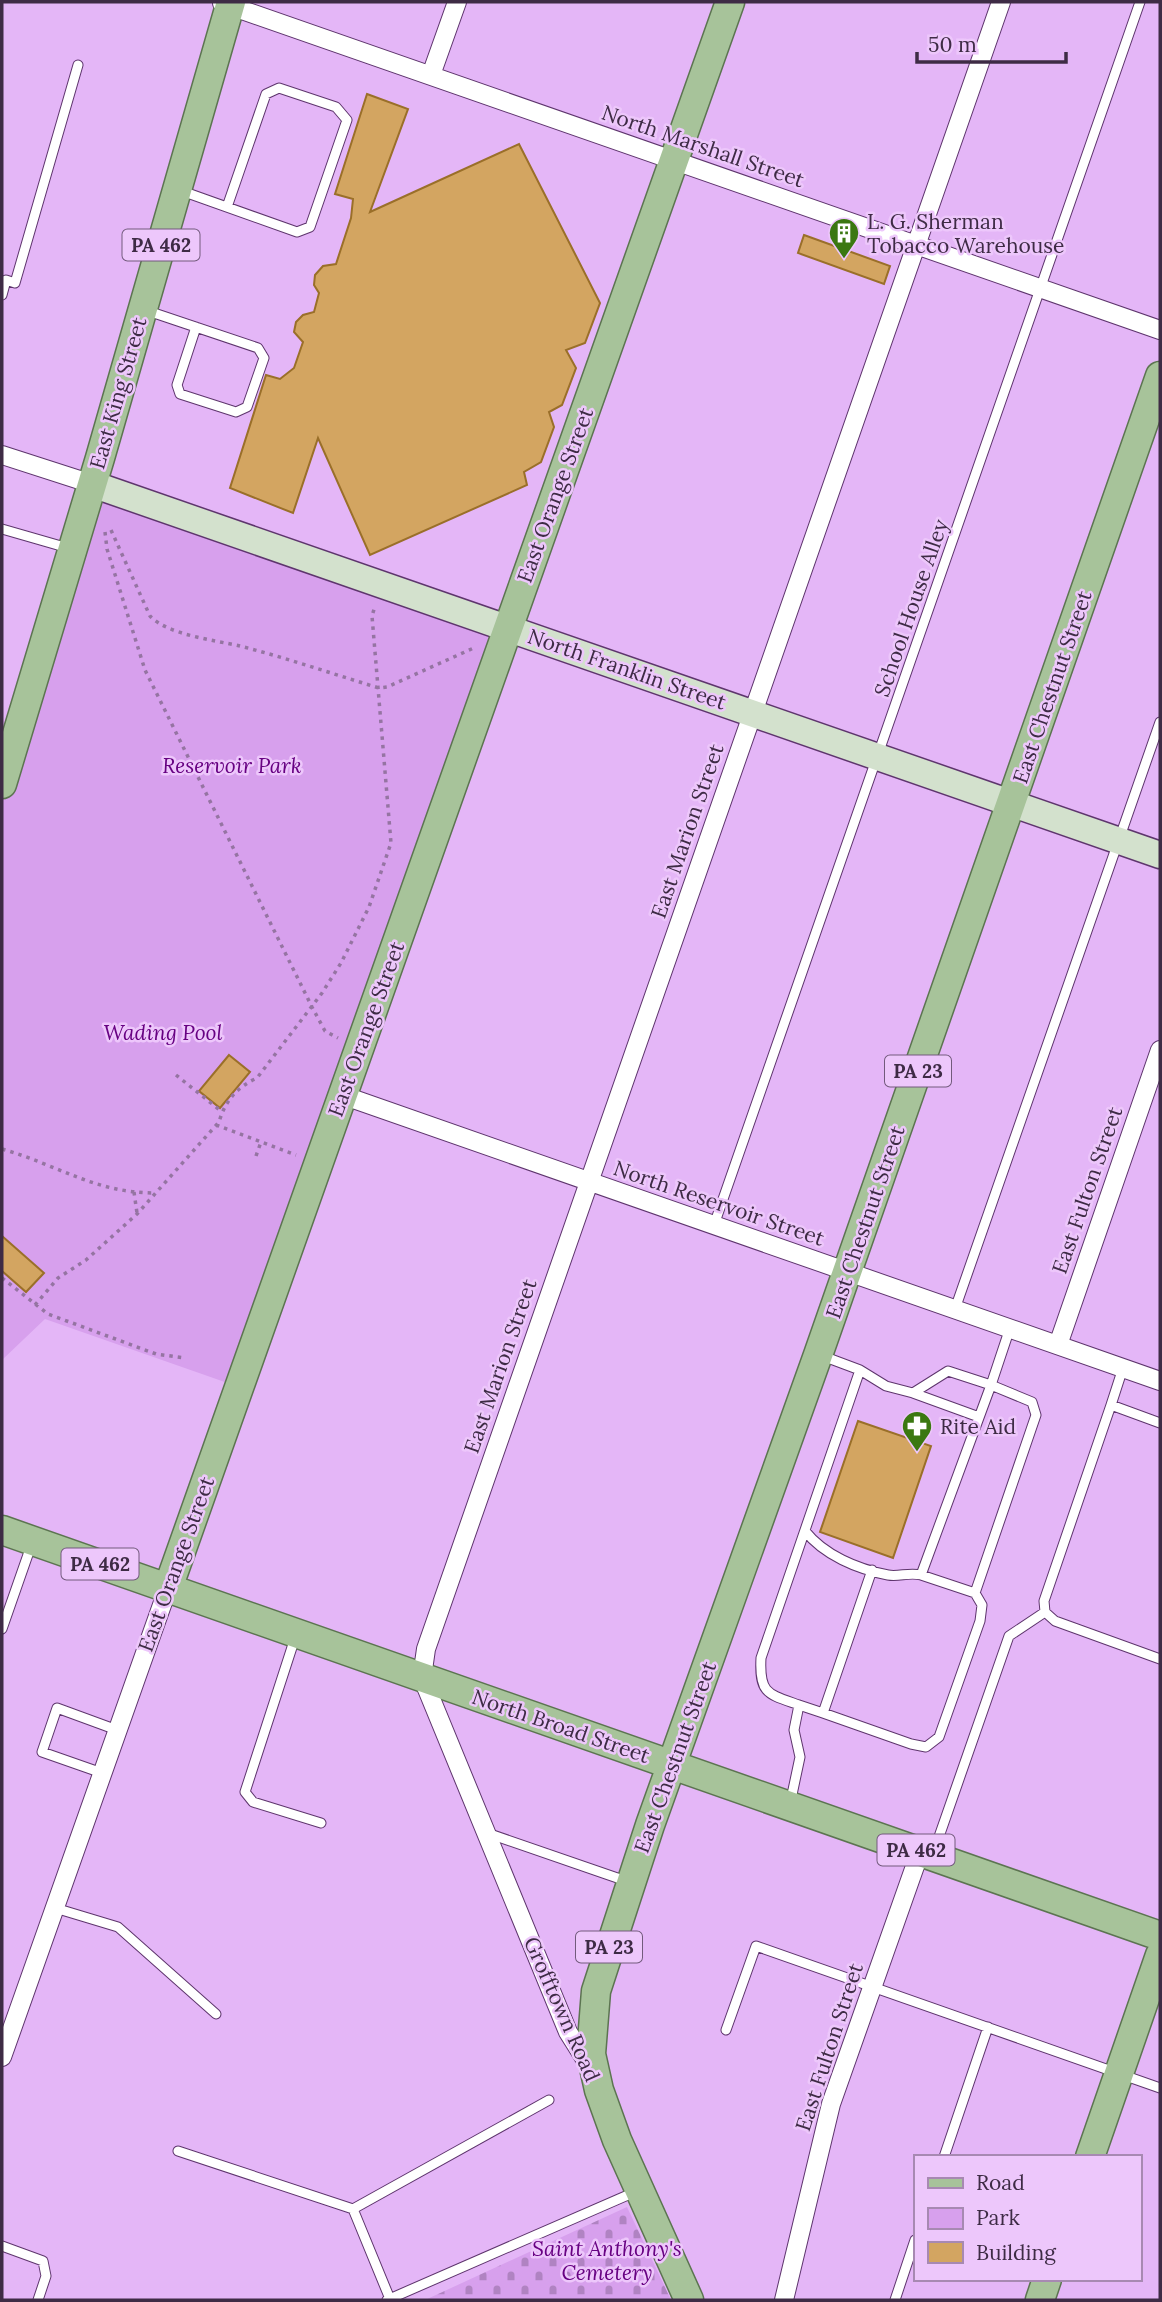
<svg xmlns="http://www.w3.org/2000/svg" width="1162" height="2302" font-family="Lora,serif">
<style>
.cemetery{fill:url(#cemetery-stones)}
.park{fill:#d7a0ed}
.building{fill:#d3a561;stroke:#9a6f29;stroke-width:2}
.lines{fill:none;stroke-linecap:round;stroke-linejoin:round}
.lane-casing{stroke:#5e356d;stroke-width:11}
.street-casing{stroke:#5e356d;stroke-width:20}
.secondary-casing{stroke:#5e356d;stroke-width:29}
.primary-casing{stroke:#5c7451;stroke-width:31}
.path{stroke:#9574a2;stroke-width:3.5;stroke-dasharray:3.5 5;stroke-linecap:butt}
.lane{stroke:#fff;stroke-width:9}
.street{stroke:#fff;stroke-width:18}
.secondary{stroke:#d3e1cd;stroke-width:26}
.primary{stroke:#a7c39a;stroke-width:28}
.labels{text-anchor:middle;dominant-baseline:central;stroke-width:5;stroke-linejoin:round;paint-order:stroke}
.shield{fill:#edc7fb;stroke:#725a7c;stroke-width:2}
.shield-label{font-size:19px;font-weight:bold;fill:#3e2b45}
.street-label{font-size:21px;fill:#3e2b45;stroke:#edc7fb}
.poi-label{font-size:21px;fill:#3e2b45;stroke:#edc7fb;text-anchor:start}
.park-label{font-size:21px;font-style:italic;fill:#670182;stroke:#edc7fb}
</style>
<defs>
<pattern id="cemetery-stones" width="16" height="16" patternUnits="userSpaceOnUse" patternTransform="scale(1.75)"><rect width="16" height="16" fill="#d7a0ed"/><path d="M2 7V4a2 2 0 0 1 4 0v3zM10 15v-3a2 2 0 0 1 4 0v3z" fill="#b083c2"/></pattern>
</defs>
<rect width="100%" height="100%" fill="#e4b6f7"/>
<path class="cemetery" d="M627 2207 671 2300H425Z"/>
<path class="park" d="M92 484 508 628 239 1387 45 1319 2 1360V784Z"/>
<path class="building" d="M367 94 408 109 370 212 519 144 600 303 585 343 566 350 576 368 562 405 549 412 554 427 541 462 524 472 527 485 370 555 318 438 293 513 230 488 266 375 280 379 294 368 303 342 294 332 296 322 303 315 314 312 319 293 314 285 315 275 323 266 336 264 351 218 353 199 335 194Z
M804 235 890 266 884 284 798 253Z
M229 1055 250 1072 220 1108 199 1091Z
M2 1236 44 1273 26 1292 2 1271Z
M858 1421 931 1446 893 1558 820 1532Z"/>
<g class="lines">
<g class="lane-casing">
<path id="lane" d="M179 190 297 232 310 227 347 120 336 107 279 88 266 94 227 207
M2 295 6 280 15 283 78 65
M148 311 258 348 264 358 247 407 236 412 180 394 177 385 196 327
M2 529 68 548
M714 1225 1140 2
M955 1309 1160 722
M1123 1368 1111 1405 1160 1423
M913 1393 979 1417
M1111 1405 1044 1601 1045 1612 1055 1621 1160 1659
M805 1531C824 1555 857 1569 888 1575 899 1577 909 1572 921 1575L991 1385 948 1371 913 1393 886 1386 860 1370
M921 1575 975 1593
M2 1629 31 1546
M295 1638 245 1792 253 1802 321 1823
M799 1705C768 1694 759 1694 761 1658L860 1370 820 1355
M823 1713 911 1744 926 1747 939 1737 980 1621 982 1605 975 1593 1036 1415 1032 1402 991 1385 1010 1328
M102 1773 42 1752 57 1708 117 1730
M790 1804 800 1757 794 1730 799 1705 823 1713 872 1570
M487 1833 629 1882
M934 1851 1009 1636 1045 1612
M55 1908 118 1927 216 2014
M726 2030 756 1946 1160 2088
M178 2151 353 2209 390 2299
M944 2157 988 2027
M353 2209 549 2100
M2 2246 43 2261 46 2276 38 2300
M387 2300 637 2191
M895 2300 915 2240"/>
</g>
<g class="street-casing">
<path id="street" d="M222 3 1160 330
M431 75 457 2
M2 455 92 484
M342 1095 1160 1381
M1058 1345 1160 1050
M2 2057 168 1588
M590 2067 568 2032 422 1677 426 1649 1001 2
M784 2300 831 2104 920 1852"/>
</g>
<g class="secondary-casing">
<path id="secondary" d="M92 484 1160 855"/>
</g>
<g class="primary-casing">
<path id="primary" d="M2 784 100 458 231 2
M2 1530 1160 1936
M168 1588 730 2
M1090 2157 1160 1955
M689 2300 617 2140 599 2090 591 2054 596 1991 650 1825 818 1355 1160 376
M1040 2300 1047 2279"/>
</g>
<path class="path" d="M111 530 150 616C168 635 214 640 240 646 287 658 333 674 379 688L387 687 476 647
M105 532 107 549 145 670 312 1007 325 1031 338 1038
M176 1075 221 1111
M216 1125 296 1155
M2 1149C58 1165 95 1193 155 1193
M256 1156 261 1142
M134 1192 137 1213
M2 1278 48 1314 156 1354 185 1358
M35 1305 58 1278 86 1260 137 1214 219 1122C225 1101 237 1087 257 1078L322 993 341 963 369 907 391 843 372 616 375 606"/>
<use href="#lane" class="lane"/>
<use href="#street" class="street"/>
<use href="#secondary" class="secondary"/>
<use href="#primary" class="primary"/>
</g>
<defs>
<g id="building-pin" transform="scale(1.575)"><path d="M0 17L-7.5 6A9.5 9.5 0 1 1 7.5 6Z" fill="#3b7811" stroke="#edc7fb"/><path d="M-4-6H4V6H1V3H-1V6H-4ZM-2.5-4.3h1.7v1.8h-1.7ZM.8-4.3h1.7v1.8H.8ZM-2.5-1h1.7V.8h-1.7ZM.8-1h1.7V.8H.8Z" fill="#fff"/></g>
<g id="pharmacy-pin" transform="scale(1.575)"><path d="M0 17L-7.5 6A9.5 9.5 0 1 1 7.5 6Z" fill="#3b7811" stroke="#edc7fb"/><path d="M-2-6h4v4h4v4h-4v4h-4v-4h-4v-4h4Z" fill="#fff"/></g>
</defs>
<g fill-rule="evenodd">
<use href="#building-pin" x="844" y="233"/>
<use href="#pharmacy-pin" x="917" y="1426"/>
</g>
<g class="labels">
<g class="shield">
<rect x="122.5" y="229.5" width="77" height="31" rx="5"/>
<rect x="885" y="1055.5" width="66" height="31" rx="5"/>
<rect x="61.5" y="1548.5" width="77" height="31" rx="5"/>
<rect x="877.5" y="1834.5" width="77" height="31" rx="5"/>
<rect x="576" y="1931.5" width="66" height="31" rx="5"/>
</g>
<g class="shield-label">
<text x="161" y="245">PA 462</text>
<text x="918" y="1071">PA 23</text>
<text x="100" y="1564">PA 462</text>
<text x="916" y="1850">PA 462</text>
<text x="609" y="1947">PA 23</text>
</g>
<g class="street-label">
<text transform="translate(703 146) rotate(19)">North Marshall Street</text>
<text transform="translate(118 393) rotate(-74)">East King Street</text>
<text transform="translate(555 495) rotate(-70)">East Orange Street</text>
<text transform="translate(911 608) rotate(-71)">School House Alley</text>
<text transform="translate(627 669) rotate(19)">North Franklin Street</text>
<text transform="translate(1052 687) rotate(-71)">East Chestnut Street</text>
<text transform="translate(687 831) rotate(-71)">East Marion Street</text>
<text transform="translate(366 1029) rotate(-70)">East Orange Street</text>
<text transform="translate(1087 1190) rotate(-71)">East Fulton Street</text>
<text transform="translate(719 1203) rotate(19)">North Reservoir Street</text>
<text transform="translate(865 1222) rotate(-71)">East Chestnut Street</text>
<text transform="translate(500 1366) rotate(-71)">East Marion Street</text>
<text transform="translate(176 1564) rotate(-70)">East Orange Street</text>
<text transform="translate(561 1726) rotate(19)">North Broad Street</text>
<text transform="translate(675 1757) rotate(-70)">East Chestnut Street</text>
<text transform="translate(562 2009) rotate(66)">Grofftown Road</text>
<text transform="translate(829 2047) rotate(-72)">East Fulton Street</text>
</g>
<g class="poi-label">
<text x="867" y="221">L. G. Sherman<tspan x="867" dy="24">Tobacco Warehouse</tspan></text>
<text x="940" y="1426">Rite Aid</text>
</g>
<g class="park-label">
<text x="232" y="765">Reservoir Park</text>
<text x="163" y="1032">Wading Pool</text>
<text x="607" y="2248">Saint Anthony's<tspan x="607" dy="24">Cemetery</tspan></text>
</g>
</g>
<rect width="1162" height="2302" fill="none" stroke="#3e2b45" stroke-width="7"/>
<rect x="914" y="2155" width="228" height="126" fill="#edc7fb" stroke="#a789b2" stroke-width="2"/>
<rect x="928" y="2178" width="35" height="10" fill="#a7c39a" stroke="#a789b2" stroke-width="2"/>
<text x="976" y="2190" font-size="21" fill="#3e2b45">Road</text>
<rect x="928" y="2208" width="35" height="21" fill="#d7a0ed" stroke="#a789b2" stroke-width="2"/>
<text x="976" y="2225" font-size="21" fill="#3e2b45">Park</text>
<rect x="928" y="2242" width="35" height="21" fill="#d3a561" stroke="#a789b2" stroke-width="2"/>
<text x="976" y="2260" font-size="21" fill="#3e2b45">Building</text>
<path d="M917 52v10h149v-10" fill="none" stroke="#3e2b45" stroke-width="3.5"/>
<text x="928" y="52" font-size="21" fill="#3e2b45" stroke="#edc7fb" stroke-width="5" paint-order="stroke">50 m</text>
</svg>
